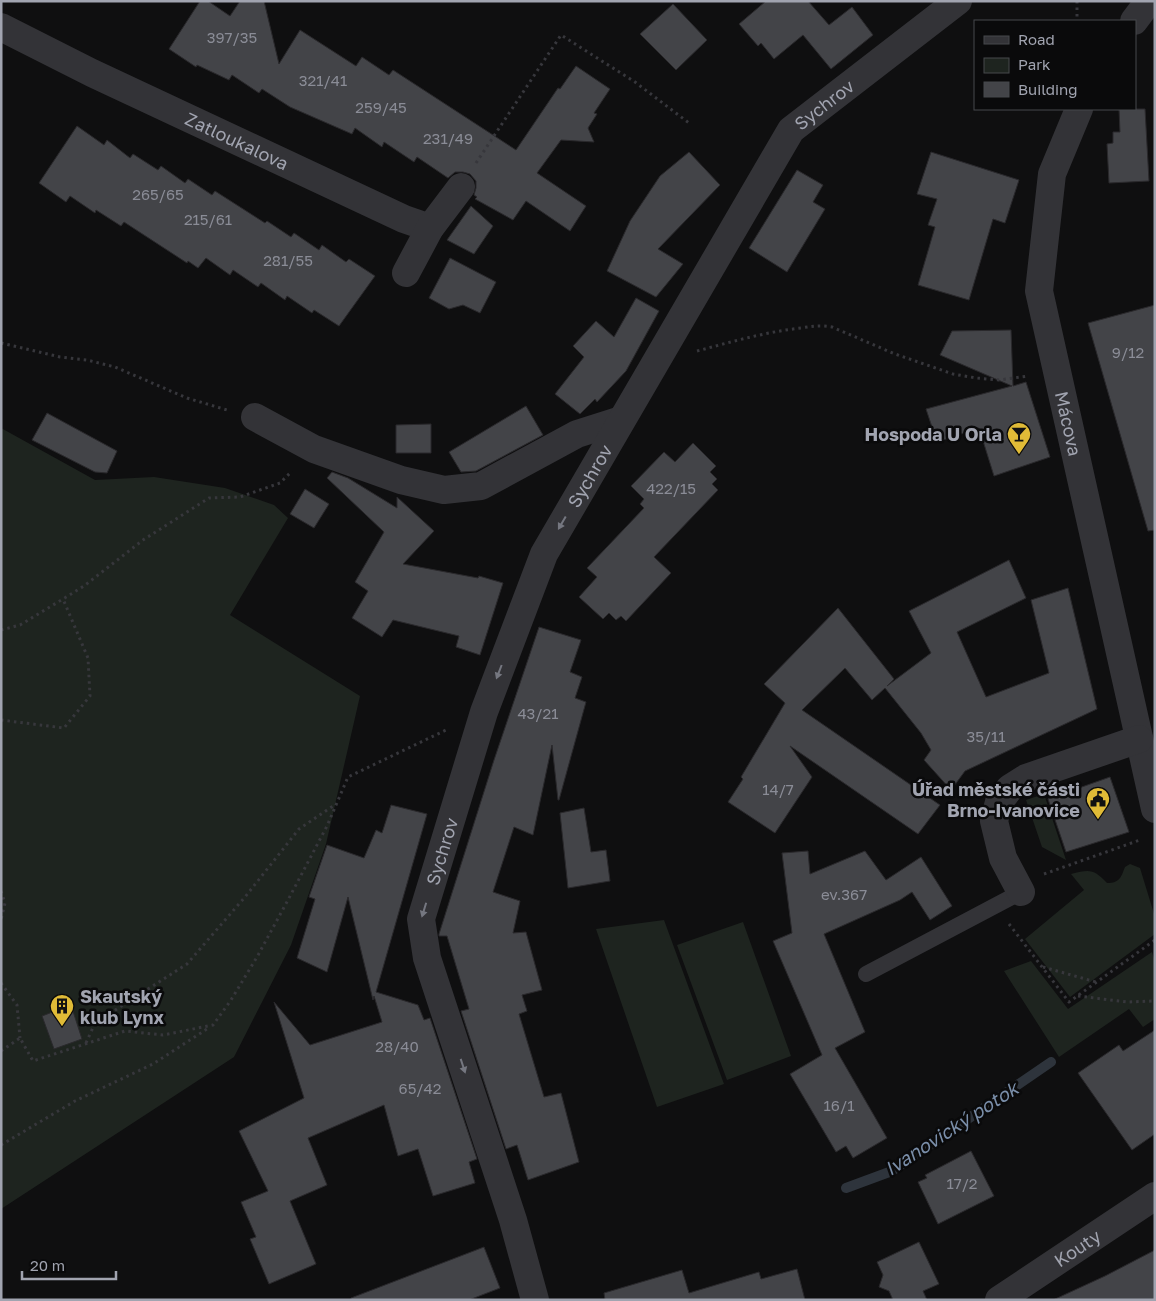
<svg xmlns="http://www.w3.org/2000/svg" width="1156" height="1301" font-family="'Golos Text',sans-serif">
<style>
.green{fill:#1e241f}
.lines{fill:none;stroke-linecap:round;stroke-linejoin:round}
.stream{stroke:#2e343c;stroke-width:10}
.building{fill:#434448;stroke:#2a292c}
.path{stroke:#37373c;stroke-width:3;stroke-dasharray:2.5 4;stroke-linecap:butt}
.lane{stroke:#333337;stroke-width:16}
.street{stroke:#333337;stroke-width:28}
.oneway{fill:#757780}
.labels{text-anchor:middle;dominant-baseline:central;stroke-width:5;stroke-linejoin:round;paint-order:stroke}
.number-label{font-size:15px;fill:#8a8c96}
.street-label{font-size:18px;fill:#a1a4b0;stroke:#0a0a0b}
.poi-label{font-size:18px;font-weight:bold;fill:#a1a4b0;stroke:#0a0a0b;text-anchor:end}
.water-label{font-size:19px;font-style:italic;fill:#7a8ea9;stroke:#0a0a0b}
</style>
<rect width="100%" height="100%" fill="#0f0f10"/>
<path class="green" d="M1 428 95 480 154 477 225 488 274 505 288 518 230 615 360 696 326 844 291 945 234 1057 1 1209Z
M1044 794 1066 860 1042 847 1026 800Z
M1130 864 1140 868 1155 917V934L1070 997 1025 939 1084 890 1071 874C1090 869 1094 869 1107 883 1120 883 1121 877 1125 867Z
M664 920 724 1084 657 1107 596 929Z
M743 922 791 1056 727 1080 677 945Z
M1152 952 1155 962V1019L1143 1027 1129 1009 1059 1057 1004 971 1031 961 1068 1009Z"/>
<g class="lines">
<path class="stream" d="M846 1188 892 1171 1051 1062"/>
</g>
<path class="building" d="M200 1H208L230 16 240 1H264L279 64 300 30 356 66 362 57 389 75 393 70 516 150 558 88 560 89 576 66 610 89 594 113 597 114 588 128 594 142 561 140 537 173 586 206 570 231 526 201 513 220 475 199 477 197 474 195 476 188V181L470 174 463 172H455L448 178 417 157 414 162 384 142 382 147 355 128 352 134 290 107 262 89 259 93 232 75 229 80 197 65 196 67 169 49Z
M766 1H808L829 25 852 7 873 35 831 69 803 35 774 59 761 43 758 46 739 24Z
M673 4 707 40 676 70 640 34Z
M1119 109H1145L1149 181 1109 183 1107 144 1113 143V132H1120Z
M77 126 104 145 107 140 130 158 133 154 158 170 161 166 185 183 188 179 212 195 215 191 265 223 267 221 291 237 294 233 319 250 322 245 346 262 349 259 375 276 339 326 314 310 312 313 287 296 285 300 261 283 258 287 233 270 230 275 206 258 198 268 188 261 187 263 124 222 121 226 96 210 95 213 70 196 66 202 39 183Z
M689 152 720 185 658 249 683 264 656 297 607 271 630 221 660 176Z
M931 152 1019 180 1005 223 993 219 969 300 918 285 935 227 928 225 937 199 917 194Z
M797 170 823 185 813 202 825 209 787 272 749 248Z
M471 206 493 226 474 254 447 240Z
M450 258 496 282 480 313 463 305 449 309 429 298Z
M636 298 659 311 626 371 597 402 595 399 580 414 555 394 584 357 573 346 596 321 614 337Z
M1155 305V530L1148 531 1088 323Z
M1011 330 1013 386 1026 382 1050 457 994 476 979 428 937 442 926 409 1012 386 940 355 952 331Z
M526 406 543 435 476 471 461 472 449 452Z
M47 413 117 451 107 473 95 472 32 440Z
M431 424V453H396V425Z
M693 443 716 466 710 472 717 479 712 484 718 490 654 557 671 573 626 621 621 616 616 620 609 613 603 619 579 597 597 577 587 568 644 508 640 504 644 499 631 486 664 452 675 462Z
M332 472 348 478 397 508V497L434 531 403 564 478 578 479 576 503 583 480 655 456 647 459 636 393 620 382 637 352 618 368 591 355 582 384 532 327 478Z
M305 489 329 504 314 528 290 514Z
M1009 560 1026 598 957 632 986 697 1049 673 1031 600 1068 588 1097 709 965 771 951 790 924 760 931 750 921 733 885 688 872 700 845 668 802 710 940 805 918 834 790 746 812 777 775 833 728 802 743 779 741 777 785 703 764 684 838 608 894 679 887 686 931 653 909 611Z
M539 627 581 640 570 672 582 677 575 698 586 702 559 800H558L552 745 533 835 514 827 493 892 520 901 513 933 526 932 542 990 522 995 527 1011 519 1014 544 1097 561 1093 579 1162 528 1180 517 1145 506 1149 461 1011 469 1009 447 936H439V934L494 760Z
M1110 777 1129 832 1066 852 1048 799Z
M391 805 427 814 376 992 418 1005 424 1020 430 1018 477 1159 469 1162 475 1183 433 1196 418 1149 398 1156 384 1105 308 1138 327 1185 290 1201 316 1264 269 1284 250 1239 256 1237 241 1202 268 1191 239 1131 304 1098 274 1002 310 1045 382 1022 374 996 373 1000 348 897 327 972 297 958 315 899 309 897 327 845 364 858 376 830 382 833Z
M584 808 591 852 606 850 610 881 568 888 560 813Z
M808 851 810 874 865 851 886 880 921 857 952 906 930 920 912 892 900 900 824 934 865 1032 835 1048 887 1138 853 1158 846 1146 836 1152 790 1074 822 1055 773 941 792 933 782 853Z
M71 1005 82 1039 54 1049 42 1016Z
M1155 1030V1134L1132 1150 1078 1073 1119 1045 1123 1051Z
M971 1151 994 1196 938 1224 918 1182 927 1178 925 1175Z
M919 1242 939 1284 923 1291 927 1300H893L889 1291 879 1287 883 1275 877 1262Z
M484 1247 500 1288 469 1300H351V1298Z
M1155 1250V1300H1053L1105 1276Z
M797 1269 805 1300H605L604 1293 682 1270 689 1293 759 1272 761 1279Z"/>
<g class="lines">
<path class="path" d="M1077 1V21
M476 163 561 35 635 82 689 123
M1 343 60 357 87 360 115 367 187 398 227 410
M697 351C731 342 765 332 801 328 812 326 821 325 832 327L895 354 953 374 976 378 999 380 1028 376
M1 630 20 625 63 599 84 586 143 540 209 498 240 497 280 483 292 471
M1 720 64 728 90 696 88 658 63 599
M1044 874 1140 840
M1 891 5 903 1 920
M1009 924 1069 1002 1155 940
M1043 967 1096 982
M1 983 17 1005 20 1038
M1078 996 1127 1002 1155 1001
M86 1043 95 1023 187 964 245 897 299 829 336 804
M1 1051 20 1038 33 1061 125 1031 163 1035 213 1025 231 1000 257 957 288 900 327 826 348 777 446 730
M1 1145 75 1101 153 1064 210 1027"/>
<path class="lane" d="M866 974 1021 892"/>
<g class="street">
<path d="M1134 21 1149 1"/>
<path id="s1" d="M1 27 92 73 404 219 430 228"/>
<path id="s2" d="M1079 109 1052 174 1039 291 1155 809"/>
<path d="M406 273 430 228 461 187"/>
<path d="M255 417 314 449 401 480 444 490 481 486 577 434 621 420"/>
<path d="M1021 892 1003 858 994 821 999 802 1010 788 1026 778 1139 739"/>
<path id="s3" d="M535 1300 513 1220 427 958 421 919 484 712 544 554 791 130 958 1"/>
<path id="s4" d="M999 1300 1155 1196"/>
</g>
</g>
<defs><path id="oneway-solid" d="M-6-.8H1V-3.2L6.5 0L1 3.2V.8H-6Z" transform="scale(1.25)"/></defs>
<g class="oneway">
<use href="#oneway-solid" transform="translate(562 523) rotate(120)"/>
<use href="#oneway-solid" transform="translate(499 672) rotate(111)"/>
<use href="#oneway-solid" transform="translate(424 910) rotate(107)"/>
<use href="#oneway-solid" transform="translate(463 1066) rotate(72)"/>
</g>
<defs>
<g id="bar-pin" transform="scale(1.25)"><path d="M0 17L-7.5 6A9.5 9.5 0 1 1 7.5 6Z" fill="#e0bb37" stroke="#0a0a0b"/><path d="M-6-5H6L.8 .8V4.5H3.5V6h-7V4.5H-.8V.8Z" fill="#111"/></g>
<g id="civic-pin" transform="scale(1.25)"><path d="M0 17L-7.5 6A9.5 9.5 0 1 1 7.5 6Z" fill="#e0bb37" stroke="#0a0a0b"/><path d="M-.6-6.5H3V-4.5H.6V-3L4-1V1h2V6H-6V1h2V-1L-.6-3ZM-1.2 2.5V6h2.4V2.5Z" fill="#111"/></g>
<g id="building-pin" transform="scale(1.25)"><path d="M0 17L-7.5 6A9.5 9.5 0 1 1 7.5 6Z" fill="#e0bb37" stroke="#0a0a0b"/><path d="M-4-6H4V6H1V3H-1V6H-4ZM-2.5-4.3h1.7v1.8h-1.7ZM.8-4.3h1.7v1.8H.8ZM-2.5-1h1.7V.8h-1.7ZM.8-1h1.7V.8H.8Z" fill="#111"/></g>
</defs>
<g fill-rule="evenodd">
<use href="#bar-pin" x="1019" y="434"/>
<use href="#civic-pin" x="1098" y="799"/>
<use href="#building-pin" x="62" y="1006"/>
</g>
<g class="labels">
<g class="number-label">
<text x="232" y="37">397/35</text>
<text x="323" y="80">321/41</text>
<text x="381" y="107">259/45</text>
<text x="448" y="138">231/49</text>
<text x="158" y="194">265/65</text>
<text x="208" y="219">215/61</text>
<text x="288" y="260">281/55</text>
<text x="1128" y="352">9/12</text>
<text x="671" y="488">422/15</text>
<text x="538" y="713">43/21</text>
<text x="986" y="736">35/11</text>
<text x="778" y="789">14/7</text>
<text x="844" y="894">ev.367</text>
<text x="397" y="1046">28/40</text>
<text x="420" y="1088">65/42</text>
<text x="839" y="1105">16/1</text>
<text x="962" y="1183">17/2</text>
</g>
<g class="street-label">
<text stroke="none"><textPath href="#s3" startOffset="1316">Sychrov</textPath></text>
<text stroke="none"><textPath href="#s1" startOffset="262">Zatloukalova</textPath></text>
<text stroke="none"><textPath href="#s2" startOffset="324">Mácova</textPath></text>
<text stroke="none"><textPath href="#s3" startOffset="874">Sychrov</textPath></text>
<text stroke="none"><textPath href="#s3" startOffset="469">Sychrov</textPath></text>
<text stroke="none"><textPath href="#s4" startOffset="94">Kouty</textPath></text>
</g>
<g class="poi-label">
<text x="1002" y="434">Hospoda U Orla</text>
<text x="1080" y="789">Úřad městské části<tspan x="1080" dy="21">Brno-Ivanovice</tspan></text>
<text x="80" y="996" text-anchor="start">Skautský<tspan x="80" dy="21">klub Lynx</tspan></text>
</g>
<g class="water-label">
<text transform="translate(951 1128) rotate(-33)">Ivanovický potok</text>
</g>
</g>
<rect width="1156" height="1301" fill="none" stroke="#a1a4b0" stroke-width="5"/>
<rect x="974" y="20" width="162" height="90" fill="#0a0a0b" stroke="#46484d"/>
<rect x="984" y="36" width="25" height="8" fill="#333337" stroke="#46484d"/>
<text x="1018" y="45" font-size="15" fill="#a1a4b0">Road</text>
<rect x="984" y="58" width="25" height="15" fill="#1e241f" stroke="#46484d"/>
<text x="1018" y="70" font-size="15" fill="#a1a4b0">Park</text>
<rect x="984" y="82" width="25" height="15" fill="#434448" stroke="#46484d"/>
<text x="1018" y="95" font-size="15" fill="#a1a4b0">Building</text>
<path d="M22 1271v8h94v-8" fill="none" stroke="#a1a4b0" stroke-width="2.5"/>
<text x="30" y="1271" font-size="15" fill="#a1a4b0" stroke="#0a0a0b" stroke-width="4" paint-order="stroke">20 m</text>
</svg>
